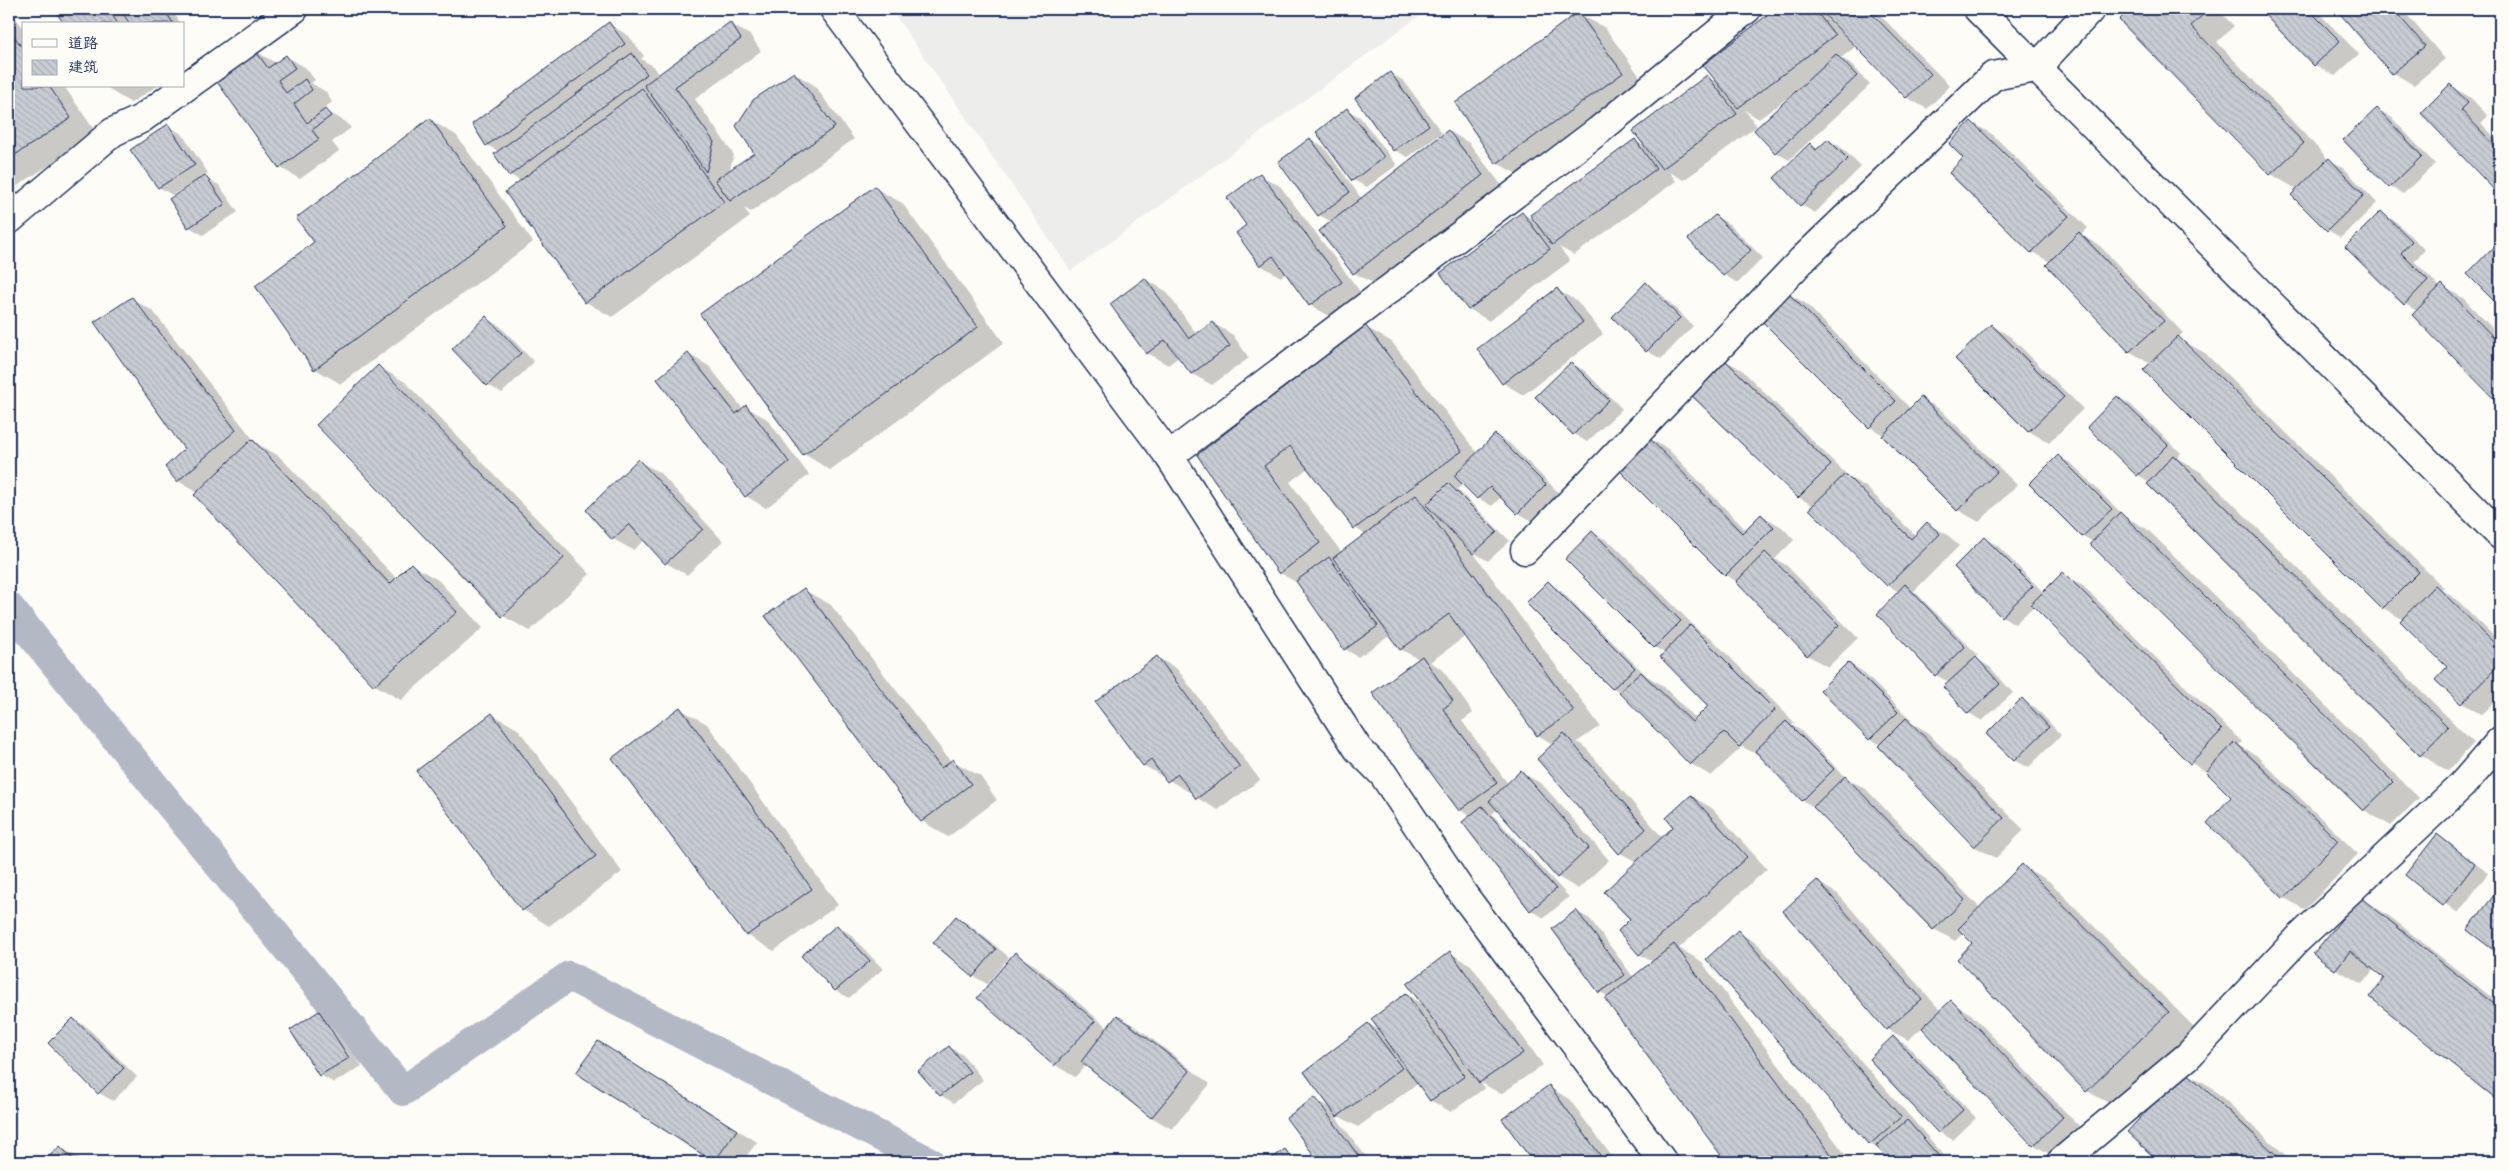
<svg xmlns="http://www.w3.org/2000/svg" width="2509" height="1171" font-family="'Architects Daughter','LXGW WenKai TC',sans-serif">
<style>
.built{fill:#edeeec}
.shadow{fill:#0003;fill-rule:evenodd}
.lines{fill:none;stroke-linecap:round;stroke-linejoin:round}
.canal{stroke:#b3b8c5;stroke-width:30}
.building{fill:url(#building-back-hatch);stroke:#1b2f5e}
.minor-casing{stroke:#1b2f5e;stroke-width:31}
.tertiary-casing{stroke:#1b2f5e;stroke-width:31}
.minor{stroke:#fdfcf7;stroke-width:28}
.tertiary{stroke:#fdfcf7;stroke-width:28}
</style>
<defs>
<pattern id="building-back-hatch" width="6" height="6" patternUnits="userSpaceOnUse" patternTransform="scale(1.25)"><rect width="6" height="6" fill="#c9ccd3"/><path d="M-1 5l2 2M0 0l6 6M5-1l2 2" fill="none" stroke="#acb0b8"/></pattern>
</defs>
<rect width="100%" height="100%" fill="#fdfcf7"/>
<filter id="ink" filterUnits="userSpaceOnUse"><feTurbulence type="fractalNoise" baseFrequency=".02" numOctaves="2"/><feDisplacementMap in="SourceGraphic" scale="10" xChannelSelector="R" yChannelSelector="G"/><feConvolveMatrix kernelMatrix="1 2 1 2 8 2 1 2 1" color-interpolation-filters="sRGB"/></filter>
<g filter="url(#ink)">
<path class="built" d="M891 9H1429L1071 271Z"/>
<path class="shadow" d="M9 9 24 29V86H64L97 134 11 190 9 189Z
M55 9H171L181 24H65Z
M1777 9H1874L1950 86 1927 109 1906 97 1851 39 1849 40 1855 47 1841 58 1850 63 1870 85 1789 160 1775 152 1794 93 1759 119 1745 110 1757 126 1684 180 1669 172 1676 181 1574 255 1559 247 1570 261 1489 321 1469 309 1522 213 1535 221 1635 141 1647 148 1707 77 1720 84 1705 65Z
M2132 9H2217L2234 26 2217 42 2329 160 2343 167 2377 203 2341 238 2328 230 2298 190 2271 174 2121 20Z
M2260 9H2315L2359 54 2335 76 2315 65Z
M2337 9H2402L2445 59 2414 85 2393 73Z
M1578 13 1605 28 1649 89 1524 178 1497 163Z
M609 24 629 36 644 56 641 59 653 66 659 75 730 24 750 35 761 51 695 99 734 155 729 172 756 154 794 73 814 85 854 139 751 212 744 208 750 217 612 317 586 302 521 181 510 175 499 152 487 145Z
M255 51 276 63 286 56 306 68 315 80 311 83 326 92 332 102 323 109 346 122 351 128 332 142 339 151 300 179 279 167Z
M1390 73 1404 81 1442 133 1408 157 1394 150Z
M107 86H157L131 103 111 91Z
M2450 86 2470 97 2488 116 2481 123 2500 143V194L2422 113Z
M2377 109 2391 117 2435 164 2403 194 2390 187Z
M1347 110 1360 117 1397 165 1367 187 1353 180Z
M430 120 456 135 533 242 341 384 315 369 316 242Z
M1971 122 1992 134 2088 228 2081 235 2100 246 2183 333 2178 338 2205 353 2444 588 2442 590 2456 599 2500 642V696L2482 715 2462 703 2437 679 2449 667 2404 620 2383 608 2151 364 2129 351 2050 262 2032 252 1965 158Z
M168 126 182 134 208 173 203 176 219 185 238 212 203 235 189 227 191 184 172 195 159 187Z
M1449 131 1469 143 1503 187 1375 284 1354 273 1332 222 1319 215 1310 139 1324 147 1362 199Z
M1828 140 1842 148 1861 167 1815 213 1801 205 1776 178 1810 144 1818 149Z
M1260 175 1280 186 1362 294 1331 317 1310 305 1286 273 1281 277 1260 265 1248 225Z
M875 188 902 203 1004 343 830 470 804 454Z
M2381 213 2395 221 2425 250 2414 261 2441 288 2443 286 2463 298 2500 336V404L2414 315 2417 311 2405 304Z
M1715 216 1729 224 1763 258 1738 283 1724 275 1690 239Z
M2497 245 2500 246V306L2469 274Z
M1145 279 1166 291 1197 335 1213 323 1233 335 1249 358 1212 385 1192 374 1179 357 1168 365 1147 353Z
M1646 284 1659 292 1693 326 1661 359 1647 351 1613 317Z
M1557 290 1577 301 1603 334 1523 395 1503 383Z
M1784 291 1805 303 1911 409 1921 398 1941 410 2017 485 1979 522 1958 510 1885 436 1870 427Z
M132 299 153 311 256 443 279 456 397 579 412 565 438 580 483 628 401 700 375 685 198 493 178 481 186 450Z
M486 318 500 326 534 362 502 393 488 385 454 349Z
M1991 325 2011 337 2083 409 2049 443 2029 431Z
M1366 327 1392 342 1478 454 1495 435 1509 443 1559 493 1532 521 1518 513 1501 497 1492 506 1478 498 1464 484 1457 489 1510 541 1488 561 1473 552 1600 726 1577 742 1585 747 1663 838 1674 827 1691 796 1712 808 1767 869 1679 948 1701 961 1851 1162H1727L1607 999 1609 997 1600 992 1576 911 1590 919 1634 978 1654 962 1639 954 1631 919 1637 862 1620 853 1554 745 1538 735 1466 636 1430 662 1442 669 1473 713 1462 721 1508 784 1521 772 1542 784 1609 860 1578 889 1558 877 1498 809 1492 814 1569 897 1544 918 1531 910 1471 816 1460 810 1419 659 1400 649 1391 635 1358 657 1345 649 1301 585 1280 573 1199 456ZM1308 468 1355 528 1366 535 1342 553 1290 482Z
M688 354 709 366 743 409 746 407 767 419 809 475 766 508 746 496 659 379Z
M1721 358 1742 370 1850 478 1866 487 1916 536 1928 524 1948 535 1959 546 1914 591 1978 655 1975 658 1990 667 2013 693 1982 721 1969 713 1950 683 1936 675 1899 592 1887 585 1814 506 1798 497Z
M1571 363 1585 371 1622 409 1587 442 1574 434Z
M378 366 405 382 590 574 530 631 503 616Z
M2118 397 2131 405 2181 453 2177 458 2201 472 2474 743 2448 771 2421 755 2148 484 2150 482 2138 475 2089 427Z
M1647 437 1668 449 1746 530 1761 515 1782 527 1794 540 1775 559 1786 565 1858 638 1828 667 1807 655 1737 582 1726 575Z
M2058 456 2072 464 2124 516 2147 529 2419 798 2391 826 2364 810 2091 544 2093 542 2083 536Z
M638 461 659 472 723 541 687 575 666 563 645 540 633 550 613 539Z
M1592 532 1613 544 1700 632 1711 638 1795 723 1792 725 1800 730 1846 778 1866 789 1980 908 2022 866 2049 881 2195 1028 2114 1106 2087 1091 1963 933 1955 941 1934 929 1815 808 1802 800 1761 756 1742 747 1711 776 1691 764 1622 693 1613 688 1548 583 1561 591 1647 676 1662 685 1696 719 1710 706 1665 653 1654 647Z
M1984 538 1998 546 2044 593 2063 574 2083 586 2242 742 2239 745 2256 755 2358 854 2305 910 2285 898 2209 823 2232 797 2210 774 2191 763 2034 606 2015 624 2002 616Z
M804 590 831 605 951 762 953 761 980 776 997 800 948 837 922 821Z
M1157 657 1177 669 1260 780 1218 810 1197 798 1192 790 1189 792 1143 765Z
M1849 663 1862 671 1911 720 1910 722 1926 731 2024 830 1996 858 1975 847 1881 745 1870 739Z
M2022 700 2036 708 2061 735 2028 768 2014 760Z
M680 709 707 724 838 905 774 951 747 935 614 758Z
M492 714 519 730 622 872 549 926 523 910Z
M2437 835 2488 873 2458 913 2406 875Z
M1817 882 1838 894 1941 1011 1951 1002 1971 1014 2083 1130 2055 1157 2034 1145 1923 1027 1908 1040 1887 1029Z
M2498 891 2500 893V954L2469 930Z
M2361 899 2388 915 2500 1004V1102L2372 997 2386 978 2374 969 2362 984 2336 969Z
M956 917 970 925 1009 957 987 984 973 976Z
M837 926 850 934 883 969 849 998 835 990Z
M1738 932 1758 944 1950 1162H1891L1882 1152 1870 1144Z
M1450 953 1471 965 1543 1065 1501 1094 1480 1082 1485 1088 1451 1112 1430 1100 1418 1083 1358 1127 1333 1113 1370 1162H1320L1288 1118 1315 1099 1333 1109 1369 1024 1382 1032 1406 995 1424 1005Z
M1016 954 1036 966 1108 1028 1118 1016 1138 1028 1210 1084 1172 1129 1151 1117 1086 1065 1075 1077 1055 1065Z
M319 1013 333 1021 362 1066 334 1083 320 1075Z
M73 1019 87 1027 137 1077 113 1101 99 1093Z
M1893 1038 1907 1045 1976 1118 1953 1140 1939 1132 1871 1059Z
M598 1042 757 1142 742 1162H713L577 1073Z
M949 1047 963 1055 983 1080 954 1103 940 1095Z
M2184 1071 2211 1087 2293 1162H2161L2128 1132Z
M1549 1087 1569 1099 1616 1162H1535L1504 1119Z
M60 1147 80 1159 84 1162H44Z
M1285 1151 1305 1162H1269Z"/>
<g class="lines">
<path class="canal" d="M9 607 403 1091 569 976 930 1162"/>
</g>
<path class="building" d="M54 9H108L118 24H64Z
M120 9H164L173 23 130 24Z
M1775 9H1814L1835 35 1738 108 1703 65Z
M1819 9H1867L1931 74 1906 98Z
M2130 9H2206L2208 10 2191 26 2304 143 2270 175 2119 20Z
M2259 9H2308L2340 41 2314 66Z
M2336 9H2393L2425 46 2392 74Z
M1578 12 1623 73 1496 164 1455 103Z
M609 22 625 44 486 146 472 124Z
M730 22 741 39 675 87 714 142 706 172 644 85Z
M9 29 24 50V86H49L71 118 9 159Z
M255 50 268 68 286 55 295 68 278 80 286 93 305 79 312 90 294 104 307 123 325 109 331 116 312 130 319 139 279 168 215 79Z
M632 53 647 74 509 176 494 154Z
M1836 54 1857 76 1775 153 1754 130Z
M794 72 835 127 730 201 715 180 754 153 736 126 753 100Z
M1390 72 1429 125 1393 151 1355 98Z
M1707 75 1737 114 1662 169 1633 131Z
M2450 84 2468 103 2461 110 2500 151V196L2421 113Z
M642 88 724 202 585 303 505 192Z
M1347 108 1384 157 1352 181 1316 132Z
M2377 108 2422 156 2389 188 2343 140Z
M430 118 507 226 314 370 255 286 314 242 296 218Z
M1971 121 2069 216 2031 253 1949 173 1963 158 1949 144Z
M168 124 195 165 158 188 130 150Z
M1448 130 1483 175 1353 274 1319 231Z
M1310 138 1350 192 1318 216 1278 162Z
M1635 139 1656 169 1552 245 1530 215Z
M1828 139 1848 159 1800 206 1774 178 1810 143 1816 150Z
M2329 158 2364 195 2327 231 2291 195Z
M1260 173 1342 282 1309 306 1273 256 1260 266 1236 233 1246 225 1227 198Z
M205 175 225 204 188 228 169 199Z
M875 186 978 327 803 455 700 314Z
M2381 211 2412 241 2401 253 2428 280 2404 305 2345 247Z
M1522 212 1550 249 1468 310 1440 273Z
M1715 215 1751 250 1723 276 1688 239Z
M2079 232 2164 321 2129 352 2046 265Z
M2497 243 2500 246V307L2467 274Z
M1145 278 1189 339 1213 322 1230 346 1191 374 1165 340 1146 354 1110 304Z
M1646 282 1680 318 1646 352 1612 317Z
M2442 284 2500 344V405L2412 315Z
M1557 288 1583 322 1502 384 1477 349Z
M1784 289 1896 401 1869 428 1758 317Z
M132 297 236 430 177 482 165 467 184 449 94 322Z
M486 316 521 353 487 386 452 349Z
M1991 324 2064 397 2028 432 1955 359Z
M1365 325 1462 451 1354 529 1290 446 1264 466 1320 543 1279 574 1197 455Z
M2178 336 2419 572 2382 609 2143 370Z
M688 353 736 414 746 405 789 462 745 497 657 379Z
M1721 356 1831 465 1798 498 1688 392Z
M1571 362 1609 400 1573 435 1535 397Z
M378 365 564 558 502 617 316 425Z
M2117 396 2168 445 2137 476 2087 427Z
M1921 397 1997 472 1957 511 1882 436Z
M1495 434 1546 485 1517 514 1490 487 1477 499 1454 476Z
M1647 436 1742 533 1761 514 1774 527 1725 576 1615 466Z
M252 439 390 584 411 563 457 612 374 686 194 495Z
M2058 455 2112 509 2082 537 2029 484Z
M2173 455 2448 727 2420 756 2147 484Z
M638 459 703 529 665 564 629 524 612 540 586 510Z
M1845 474 1911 539 1927 522 1940 534 1887 586 1809 509Z
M1448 483 1497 532 1473 554 1426 505Z
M1416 495 1574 711 1537 736 1449 614 1400 650 1333 558Z
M2120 512 2393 782 2363 811 2090 544Z
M1592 531 1681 621 1654 648 1565 559Z
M1984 537 2033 586 2001 617 1954 567Z
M1765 552 1839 625 1807 656 1736 582Z
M1329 557 1378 626 1344 650 1296 581Z
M2063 572 2222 730 2190 764 2031 604Z
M1548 581 1635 668 1612 689 1526 603Z
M1905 584 1965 647 1935 676 1877 614Z
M2435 585 2500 649V664L2461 704 2435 680 2447 667 2400 621Z
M804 588 941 768 953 759 971 784 921 822 765 616Z
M1690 625 1775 710 1739 747 1724 732 1690 765 1619 692 1641 672 1692 722 1708 706 1660 657Z
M1157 656 1240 767 1196 799 1178 774 1167 782 1151 760 1143 766 1095 702Z
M1422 656 1453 701 1443 709 1497 783 1459 811 1372 693Z
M1976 657 2000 684 1968 714 1943 687Z
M1848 662 1898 712 1869 740 1820 690Z
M2022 698 2049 727 2014 761 1986 734Z
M680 707 812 889 746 936 612 758Z
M492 713 596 856 522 911 416 771Z
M1906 718 2004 818 1974 847 1878 746Z
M1786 721 1834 769 1802 801 1755 751Z
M1564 733 1646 829 1619 854 1537 759Z
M2235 742 2338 841 2284 899 2207 823 2231 797 2206 772Z
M1521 770 1589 848 1557 878 1489 801Z
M1845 776 1965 900 1933 930 1813 807Z
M1691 795 1747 857 1639 955 1618 931 1630 919 1604 892 1673 827 1666 818Z
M1482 806 1556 889 1530 911 1462 822Z
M2437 834 2475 864 2443 906 2405 875Z
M2022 864 2169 1012 2086 1092 1957 959 1972 943 1958 929Z
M1817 880 1922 999 1886 1030 1783 911Z
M2498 890 2500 892V955L2467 930Z
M2360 897 2500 1009V1103L2370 997 2384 978 2350 951 2335 970 2313 954Z
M1576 910 1625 975 1599 993 1552 929Z
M956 916 996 949 973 977 933 943Z
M837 925 870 961 835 991 801 956Z
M1738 930 1901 1117 1869 1145 1706 959Z
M1674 944 1837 1162H1726L1605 999Z
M1450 951 1523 1053 1479 1083 1407 984Z
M1015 952 1095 1021 1054 1066 977 998Z
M1406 993 1465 1076 1430 1101 1371 1019Z
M1951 1000 2063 1117 2033 1146 1922 1028Z
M319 1011 349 1058 319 1076 290 1030Z
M1117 1015 1190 1071 1151 1118 1081 1062Z
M73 1018 124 1068 98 1094 48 1043Z
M1368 1023 1402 1068 1337 1117 1304 1072Z
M1893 1036 1963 1110 1938 1133 1869 1059Z
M598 1041 737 1130 714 1162 576 1073Z
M949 1046 970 1072 940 1096 918 1071Z
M2184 1070 2284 1162H2159L2127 1132Z
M1549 1085 1605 1162H1533L1502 1119Z
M1315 1097 1363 1162H1319L1286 1118Z
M1907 1120 1944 1162H1890L1876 1146Z
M60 1146 76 1162H43Z
M1285 1149 1295 1162H1267Z"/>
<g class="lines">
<g class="minor-casing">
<path id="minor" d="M834 9 1169 456 1358 749 1383 774 1463 894 1663 1162
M9 220 113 132 141 119 294 9
M1525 550 1802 260 1993 76 2036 68 2091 9"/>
</g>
<g class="tertiary-casing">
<path id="tertiary" d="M1978 9 2500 535
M1169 456 1598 131 1747 9
M2061 1162 2188 1056 2297 940 2462 785 2500 741"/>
</g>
<use href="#minor" class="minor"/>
<use href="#tertiary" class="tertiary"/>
</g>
</g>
<rect width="2509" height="1171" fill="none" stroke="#fdfcf7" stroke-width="30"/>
<rect x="15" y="15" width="2479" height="1141" fill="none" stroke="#1b2f5e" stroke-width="2" filter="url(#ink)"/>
<rect x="22" y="22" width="162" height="65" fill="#fdfcf7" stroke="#a3aaba"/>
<rect x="32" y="39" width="25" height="8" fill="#fdfcf7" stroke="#a3aaba"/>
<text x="68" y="48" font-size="15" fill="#1b2f5e">道路</text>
<rect x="32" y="60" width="25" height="15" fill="url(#building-back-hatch)" stroke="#a3aaba"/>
<text x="68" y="72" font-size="15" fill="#1b2f5e">建筑</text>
</svg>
